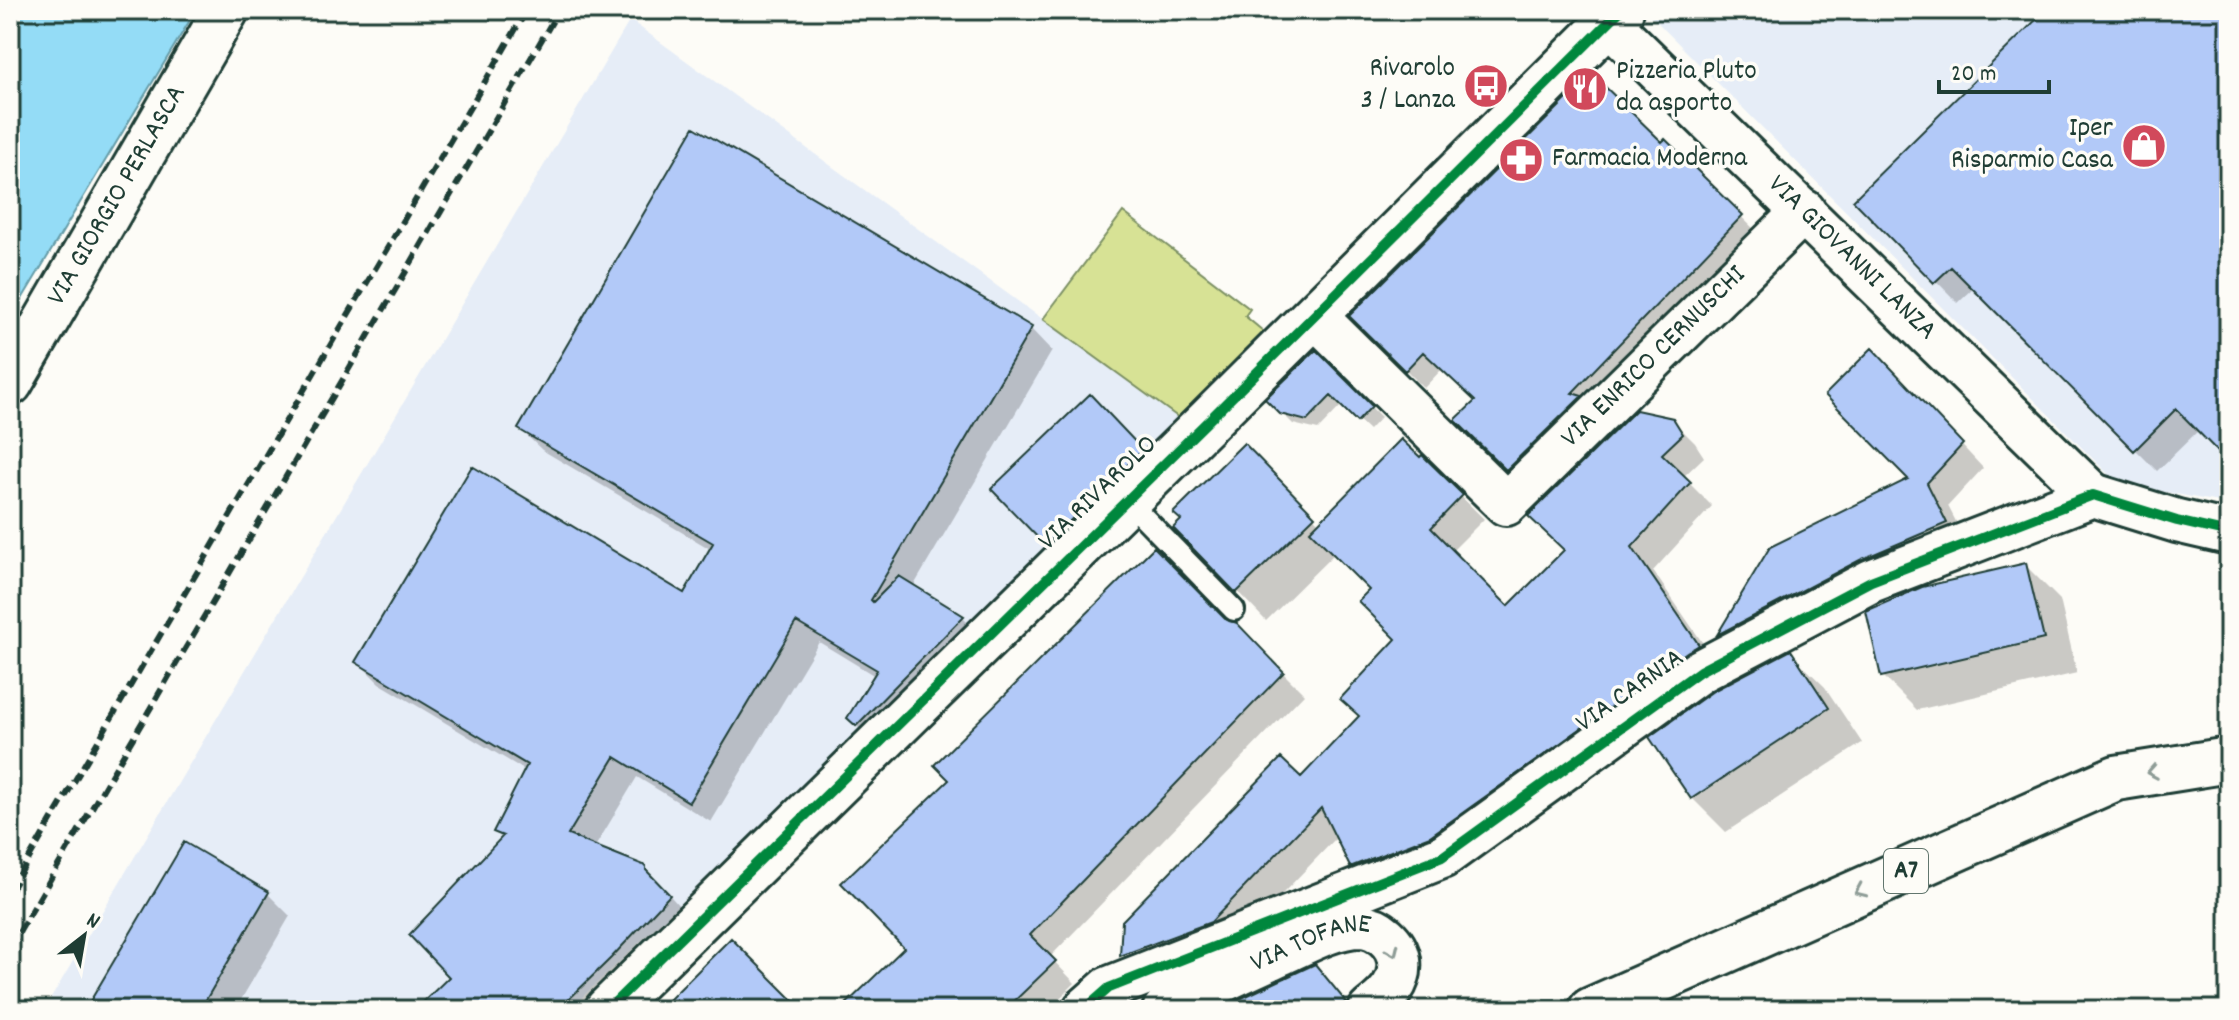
<svg xmlns="http://www.w3.org/2000/svg" width="2239" height="1020" font-family="Dekko,sans-serif">
<style>
.built{fill:#e6edf7}
.green{fill:#d7e295;stroke:#7b9064;stroke-width:2}
.water{fill:#94dcf6;stroke:#659ca8;stroke-width:2}
.shadow{fill:#0003}
.building{fill:#b2c9f8;stroke:#1f3d34;stroke-width:2}
.lines{fill:none;stroke-linecap:round;stroke-linejoin:round}
.lane-casing{stroke:#1f3d34;stroke-width:26}
.street-casing{stroke:#1f3d34;stroke-width:48}
.secondary-casing{stroke:#1f3d34;stroke-width:50}
.primary-casing{stroke:#1f3d34;stroke-width:50}
.highway-casing{stroke:#1f3d34;stroke-width:50}
.lane{stroke:#fdfcf7;stroke-width:20}
.street{stroke:#fdfcf7;stroke-width:42}
.secondary{stroke:#fdfcf7;stroke-width:44}
.primary{stroke:#fdfcf7;stroke-width:44}
.highway{stroke:#fdfcf7;stroke-width:44}
.rail{stroke:#1f3d34;stroke-width:6;stroke-dasharray:12 6;stroke-linecap:butt}
.cycleway-casing{stroke:#fdfcf7;stroke-width:15}
.cycleway{stroke:#00873e;stroke-width:10}
.oneway{stroke:#8e9c96}
.labels{text-anchor:middle;dominant-baseline:central;stroke-width:7;stroke-linejoin:round;paint-order:stroke}
.shield{fill:#fdfcf7;stroke:#62766e;stroke-width:2}
.shield-label{font-size:26px;font-weight:bold;fill:#1f3d34}
.poi-label{font-size:28px;fill:#1f3d34;stroke:#fdfcf7;text-anchor:end}
.street-label{font-size:28px;fill:#1f3d34;stroke:#fdfcf7}
</style>
<rect width="100%" height="100%" fill="#fdfcf7"/>
<filter id="ink" filterUnits="userSpaceOnUse"><feTurbulence type="fractalNoise" baseFrequency=".0125" numOctaves="2"/><feDisplacementMap in="SourceGraphic" scale="16" xChannelSelector="R" yChannelSelector="G"/><feConvolveMatrix kernelMatrix="1 2 1 2 8 2 1 2 1" color-interpolation-filters="sRGB"/></filter>
<g filter="url(#ink)">
<path class="built" d="M1651 10H2229V504L2139 487 2109 475 1648 13Z
M630 20 1186 423 848 742 569 1010H44Z"/>
<path class="green" d="M1123 212 1250 309 1245 316 1269 336 1186 423 1043 319Z"/>
<path class="water" d="M10 10H196L10 319Z"/>
<path class="shadow" d="M2048 10H2229V460L2199 430 2157 471 1974 288 1958 303 1856 200Z
M1665 142 1760 235 1525 487 1458 420 1477 401 1443 368 1424 388 1352 316Z
M1031 329 1052 351 913 587 963 618 984 639 871 740 849 718 875 676 819 642 711 822 637 777 595 847 645 868 690 918 601 1010H418L452 977 503 839 495 831 526 771 379 683 358 662 685 596 712 550 542 450 520 429Z
M1316 353 1381 417 1369 430 1342 405 1318 430 1293 424 1268 399Z
M1894 373 1983 468 1948 506 1968 545 1741 656 1720 634 1772 549 1912 480Z
M1090 397 1153 463 1058 555 994 489Z
M1672 420 1695 443 1704 457 1683 477 1712 506 1653 571 1720 668 1374 889 1352 866 1337 837 1234 944 1145 977 1122 955 1124 922 1301 780 1360 717 1399 639 1372 590 1335 553 1266 621 1176 528 1244 446 1320 524 1422 458 1484 519 1452 551 1508 608 1566 551Z
M2025 565 2060 600 2077 673 1917 710 1883 676Z
M1224 621 1234 624 1304 694 1050 957 1075 983 1048 1010H843Z
M1790 653 1825 687 1862 743 1726 832 1692 798Z
M268 894 290 916 235 1010H88Z
M1315 966 1355 1010H1222Z"/>
<path class="building" d="M2046 10H2229V463L2176 409 2134 451 1951 267 1934 283 1853 200Z
M1592 74 1662 142 1665 139 1743 215 1572 393 1582 396 1506 470 1455 420 1475 401 1423 352 1405 371 1349 316Z
M694 127 1032 327 871 600 873 602 899 576 964 616 856 726 847 718 877 670 796 622 689 802 615 757 568 835 646 866V870L670 895 611 958 558 1010H415L449 977 409 935 503 836 493 832 527 765 355 662 472 466 684 593 713 543 518 429Z
M1872 348 1963 444 1927 483 1947 523 1860 560 1717 635 1770 547 1908 479 1825 395Z
M1316 350 1372 406 1357 422 1331 396 1307 421 1280 414 1265 399Z
M1090 394 1143 450 1045 545 991 489Z
M1636 410 1673 418 1683 434 1662 454 1691 482 1632 547 1699 645 1430 836 1350 867 1321 808 1211 922 1120 956 1122 921 1281 758 1301 777 1359 716 1340 699 1396 639 1358 601 1369 590 1310 531 1401 439 1420 457 1422 455 1463 495 1431 528 1508 606 1564 550 1528 516Z
M1244 443 1315 516 1236 593 1173 528 1181 520 1173 513Z
M1154 547 1225 619 1237 623 1284 672 1030 935 1056 961 1005 1010H840L904 948 841 883 949 780 934 765Z
M2026 563 2044 639 1881 677 1866 611 1922 587Z
M1791 650 1829 708 1691 799 1649 737 1713 691Z
M184 842 269 892 200 1010H85Z
M731 938 803 1010H659Z
M1315 964 1347 1003V1010H1216Z"/>
<g class="lines">
<g class="lane-casing">
<path id="lane" d="M1127 500 1234 610"/>
</g>
<g class="street-casing">
<g id="street">
<path id="s1" d="M1609 23 2093 495"/>
<path id="s2" d="M1314 315 1506 504 1804 211"/>
<path d="M1084 1010 1109 988 1442 857 1700 671 1871 581 2093 495 2177 521 2229 533"/>
<path id="s3" d="M1164 1010C1202 989 1241 972 1280 954 1304 943 1334 926 1361 926 1379 927 1396 942 1399 960 1402 984 1386 997 1370 1010"/>
</g>
</g>
<g class="secondary-casing">
<path id="secondary" d="M607 1010 1209 420 1621 10"/>
</g>
<g class="primary-casing">
<g id="primary">
<path id="s4" d="M10 383 226 10"/>
</g>
</g>
<g class="highway-casing">
<path id="highway" d="M1591 1010 2116 778 2229 760"/>
</g>
<use href="#lane" class="lane"/>
<use href="#street" class="street"/>
<use href="#secondary" class="secondary"/>
<use href="#primary" class="primary"/>
<use href="#highway" class="highway"/>
<path class="rail" d="M10 891 527 10
M10 948 559 10"/>
<g class="cycleway-casing">
<path id="cycleway" d="M607 1010 1209 420 1621 10
M1084 1010 1109 988 1442 857 1700 671 1871 581 2093 495 2177 521 2229 533"/>
</g>
<use href="#cycleway" class="cycleway"/>
</g>
<defs><path id="oneway-chevron" d="M-2-3.5L2.5 0L-2 3.5" fill="none" stroke-width="1.6" stroke-linecap="round" stroke-linejoin="round" transform="scale(2)"/></defs>
<g class="oneway">
<use href="#oneway-chevron" transform="translate(2152 772) rotate(170)"/>
<use href="#oneway-chevron" transform="translate(1860 891) rotate(156)"/>
<use href="#oneway-chevron" transform="translate(1393 951) rotate(66)"/>
</g>
</g>
<defs>
<g id="bus-disc" transform="scale(2.3)"><circle r="9.5" fill="#d1495b" stroke="#fdfcf7"/><path d="M-5-6H5V4H4V6H2V4H-2V6H-4V4H-5ZM-3.5-4V0h7V-4ZM-3.5 1.2v1.5H-2V1.2ZM2 1.2v1.5H3.5V1.2Z" fill="#fff"/></g>
<g id="restaurant-disc" transform="scale(2.3)"><circle r="9.5" fill="#d1495b" stroke="#fdfcf7"/><path d="M-5-6h1v4h1v-4h1v4h1v-4h1v5L-1.5 .5V6h-2V.5L-5-1ZM5-6V6H3V1.5H1.5Q1.5-4 5-6Z" fill="#fff"/></g>
<g id="shop-disc" transform="scale(2.3)"><circle r="9.5" fill="#d1495b" stroke="#fdfcf7"/><path d="M-5-2.5h2.3a2.7 3.5 0 0 1 5.4 0H5L5.5 6h-11ZM-1.5-2.5h3a1.5 2.3 0 0 0-3 0Z" fill="#fff"/></g>
<g id="pharmacy-disc" transform="scale(2.3)"><circle r="9.5" fill="#d1495b" stroke="#fdfcf7"/><path d="M-2-6h4v4h4v4h-4v4h-4v-4h-4v-4h4Z" fill="#fff"/></g>
</defs>
<g fill-rule="evenodd">
<use href="#bus-disc" x="1486" y="86"/>
<use href="#restaurant-disc" x="1585" y="89"/>
<use href="#shop-disc" x="2144" y="146"/>
<use href="#pharmacy-disc" x="1521" y="160"/>
</g>
<g class="labels">
<rect class="shield" x="1884" y="849" width="44" height="44" rx="6"/>
<g class="shield-label">
<text x="1906" y="871">A7</text>
</g>
<g class="poi-label">
<text x="1455" y="70">Rivarolo<tspan x="1455" dy="32">3 / Lanza</tspan></text>
<text x="1616" y="73" text-anchor="start">Pizzeria Pluto<tspan x="1616" dy="32">da asporto</tspan></text>
<text x="2113" y="130">Iper<tspan x="2113" dy="32">Risparmio Casa</tspan></text>
<text x="1552" y="160" text-anchor="start">Farmacia Moderna</text>
</g>
<g class="street-label">
<text stroke="none"><textPath href="#s4" startOffset="216">VIA GIORGIO PERLASCA</textPath></text>
<text stroke="none"><textPath href="#s1" startOffset="338">VIA GIOVANNI LANZA</textPath></text>
<text stroke="none"><textPath href="#s2" startOffset="478">VIA ENRICO CERNUSCHI</textPath></text>
<text transform="translate(1099 494) rotate(-44)">VIA RIVAROLO</text>
<text transform="translate(1631 692) rotate(-35)">VIA CARNIA</text>
<text stroke="none"><textPath href="#s3" startOffset="162">VIA TOFANE</textPath></text>
</g>
</g>
<rect width="2239" height="1020" fill="none" stroke="#fdfcf7" stroke-width="40"/>
<rect x="20" y="20" width="2199" height="980" fill="none" stroke="#1f3d34" stroke-width="3" filter="url(#ink)"/>
<g transform="translate(84 936) rotate(31)" stroke="#fdfcf7" stroke-width="6" paint-order="stroke">
<path d="M0-6L14 30L0 20L-14 30Z" fill="#1f3d34"/>
<text y="-12" font-size="22" font-weight="bold" text-anchor="middle" fill="#1f3d34">N</text>
</g>
<path d="M1939 80v12h110v-12" fill="none" stroke="#1f3d34" stroke-width="4"/>
<text x="1951" y="80" font-size="24" fill="#1f3d34" stroke="#fdfcf7" stroke-width="6" paint-order="stroke">20 m</text>
</svg>
